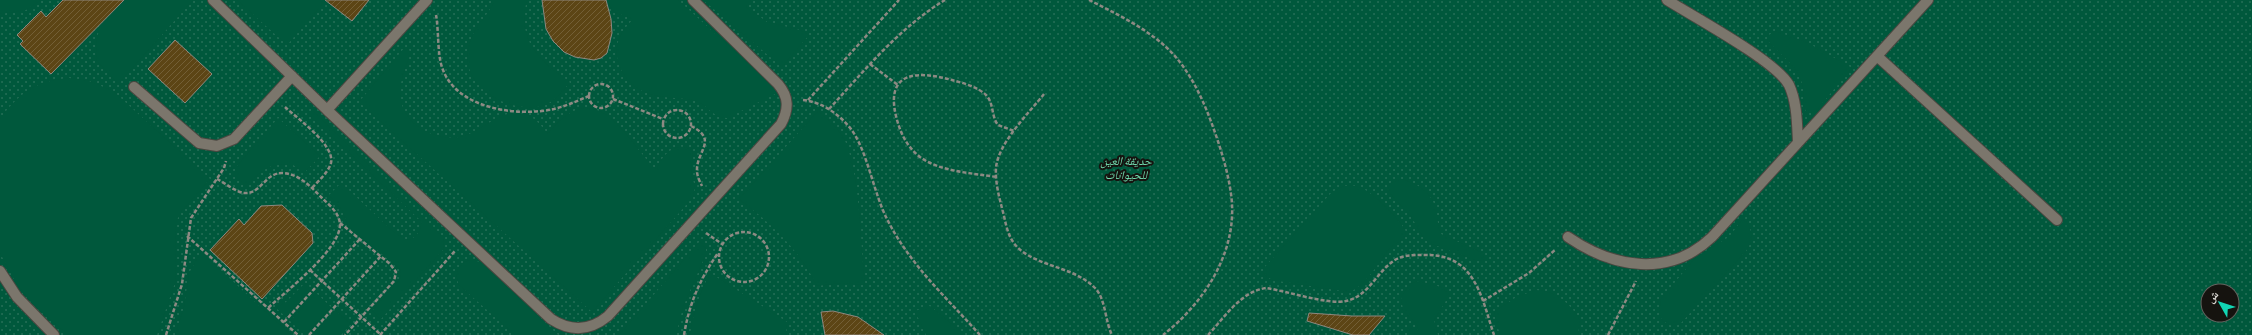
<svg xmlns="http://www.w3.org/2000/svg" width="2252" height="335" font-family="'Crimson Pro','Noto Naskh Arabic',serif">
<style>
.park{fill:url(#park-dots);fill-rule:evenodd}
.garden{fill:#00583c}
.building{fill:url(#building-hatch);stroke:#8e887f}
.lines{fill:none;stroke-linecap:round;stroke-linejoin:round}
.service-casing{stroke:#4a4740;stroke-width:12}
.path{stroke:#8d8a83;stroke-width:2.5;stroke-dasharray:4 2;stroke-linecap:butt}
.service{stroke:#7b766c;stroke-width:10}
.labels{text-anchor:middle;dominant-baseline:central;stroke-width:4;stroke-linejoin:round;paint-order:stroke}
.park-label{font-size:12px;font-style:italic;fill:#72dcaf;stroke:#15130f}
</style>
<defs>
<pattern id="park-dots" width="8" height="8" patternUnits="userSpaceOnUse"><rect width="8" height="8" fill="#00583c"/><path d="M2 2h.1M6 6h.1" fill="none" stroke="#256f57" stroke-width="1.8" stroke-linecap="round"/></pattern>
<pattern id="building-hatch" width="6" height="6" patternUnits="userSpaceOnUse"><rect width="6" height="6" fill="#5c4515"/><path d="M-1 1l2-2M0 6l6-6M5 7l2-2" fill="none" stroke="#735f36"/></pattern>
</defs>
<rect width="100%" height="100%" fill="#2e2a22"/>
<path class="park" d="M0 0H2252V335H0ZM2208 291H2232V315H2208Z"/>
<path class="garden" d="M0 0H41L26 10 0 14Z
M124 0H193L118 84 97 61 96 44 100 25Z
M237 0H326L287 45Z
M495 0H527C516 40 540 62 570 82 563 91 556 100 545 105 539 108 531 107 524 107 496 104 464 84 468 51 472 26 486 20 495 0Z
M606 0H678L772 85 776 89 775 94 727 118C712 118 707 103 693 100 677 97 660 99 645 92 625 84 611 60 619 39 622 31 628 25 633 19L614 12Z
M703 0H751L746 7 767 22 800 30 809 35 782 67Z
M1775 31 1808 43 1852 68 1814 113H1808C1801 108 1805 92 1802 83 1796 64 1781 56 1769 42V35Z
M405 47 411 52C406 66 400 79 400 94 401 125 437 143 463 136 482 131 497 112 517 113 531 113 540 124 548 134 596 73 622 134 655 169H657C661 155 679 138 693 152L691 173 695 187 693 197 592 312 359 102Z
M69 78 89 81 113 91 210 179 181 212 175 224 176 280 157 335H69L34 306 16 283 0 253V119C20 92 36 81 69 78Z
M313 111 444 238 443 250 381 319 372 311 400 279 401 270 348 226 342 210 329 195 341 183 395 233 407 240C416 239 422 230 421 221L309 115Z
M818 111C828 120 840 129 846 143 861 183 860 242 865 285L841 283 817 286C799 249 771 223 739 199Z
M278 118 320 156 304 173 292 164C267 164 265 169 247 184L243 183 236 176V167Z
M1402 179C1421 185 1434 194 1437 215 1438 221 1438 228 1441 234L1483 253 1484 260 1478 261 1429 243 1423 237 1412 218 1389 192 1388 188 1390 183Z
M1344 186C1350 185 1356 185 1362 188 1373 193 1402 221 1406 232 1406 241 1394 243 1389 249 1378 263 1366 286 1349 292L1272 280 1263 273 1264 268 1332 192Z
M1742 220 1747 222C1753 233 1753 241 1746 251L1681 323 1672 326 1663 321 1661 318 1659 312 1661 299 1696 257 1729 237Z
M700 241 706 249V254L683 307 676 335H619Z
M201 252 291 335H175L184 307 189 273Z
M470 260 481 262 558 335H515L459 285C454 274 458 263 470 260Z
M710 273 787 322 786 335H690C693 312 700 293 710 273Z
M1418 281 1441 287 1447 292V299L1434 320 1438 335H1407V328L1417 330 1418 326 1403 310 1401 297 1410 284Z
M305 283 312 289 286 317 276 308 286 302Z
M1535 290C1555 290 1571 304 1580 320L1578 335H1500L1494 312 1515 298Z
M316 293 331 307 305 335 290 321Z
M930 306 963 333 965 335H926L915 311Z
M335 310 351 324 341 335H312Z"/>
<path class="building" d="M63 0H124L51 74 20 44 23 41 17 35 41 11 46 17Z
M325 0H369L352 21Z
M542 0H606L611 19 612 33 607 53 601 58 594 60 575 57 564 52 553 41 546 29Z
M175 40 212 74 185 103 148 69Z
M282 205 312 233 313 243 262 299 210 250 239 219 244 225 261 206Z
M833 311 858 317 884 335H825L821 312Z
M1309 313 1352 316H1385L1369 335H1353L1307 321Z"/>
<g class="lines">
<g class="service-casing">
<path id="service" d="M213 0 327 110
M427 0 327 110 551 319C571 332 590 331 608 316L781 124C789 109 789 97 778 84L693 0
M1667 0C1694 17 1776 61 1789 85 1797 102 1797 123 1798 142
M1877 56 2057 220
M134 87 199 143 217 146 234 139 292 76
M1568 237C1613 268 1669 278 1712 237L1928 0
M0 271 17 297 54 335"/>
</g>
<path class="path" d="M1089 0C1115 13 1144 27 1166 47 1189 68 1203 99 1213 127 1221 149 1228 172 1231 194 1239 250 1205 302 1163 335
M436 15C439 31 437 56 443 70 458 109 517 117 554 109 566 106 577 101 589 96
M870 64 898 85
M589 96a12 12 0 1 1 24 0a12 12 0 1 1-24 0Z
M1044 94C1029 113 998 143 996 168 995 184 1000 200 1004 216 1007 230 1010 243 1023 252 1046 268 1076 268 1096 289 1106 301 1105 321 1112 335
M613 99 663 119
M803 100C822 102 839 114 851 129 867 150 874 194 887 219 910 265 946 297 980 335
M808 100 899 0
M285 107C298 119 335 145 331 163 328 173 318 181 312 188
M829 109C864 71 900 27 945 0
M663 124a14 14 0 1 1 28 0a14 14 0 1 1-28 0Z
M691 126C719 140 696 151 697 171 697 176 700 182 702 186
M996 177C973 173 940 172 920 157 906 146 900 132 896 116 885 70 919 71 952 80 963 83 978 87 986 95 994 103 991 116 998 125L1014 131
M217 179C225 183 236 192 244 193 261 195 265 172 283 173 299 174 310 186 321 197 328 204 339 212 340 224 341 249 286 291 268 308
M340 223 390 264 396 272 394 281 345 335
M719 257a25 25 0 1 1 50 0a25 25 0 1 1-50 0Z
M706 233 722 244
M187 236 298 335
M310 270 380 334
M1483 301 1529 273 1556 249
M284 322 360 239
M166 335 182 284 191 218 224 168 226 161
M309 335 381 256
M380 335 455 251
M684 335C689 304 700 279 718 253
M1208 335C1225 317 1240 292 1266 288 1287 291 1327 305 1346 301 1367 297 1376 274 1392 262 1401 255 1412 255 1423 255 1475 253 1481 296 1494 335
M1608 335 1636 281"/>
<use href="#service" class="service"/>
</g>
<g class="labels">
<g class="park-label">
<text x="1126" y="161">حديقة العين<tspan x="1126" dy="14">للحيوانات</tspan></text>
</g>
</g>
<g transform="translate(2220 303) rotate(309)"><circle r="19" fill="#15130f" stroke="#65635f"/>
<path d="M0-3L7 15L0 10L-7 15Z" fill="#12d5b4"/>
<text y="-6" font-size="11" font-weight="bold" text-anchor="middle" fill="#dedbd6">ش</text>
</g>
</svg>
